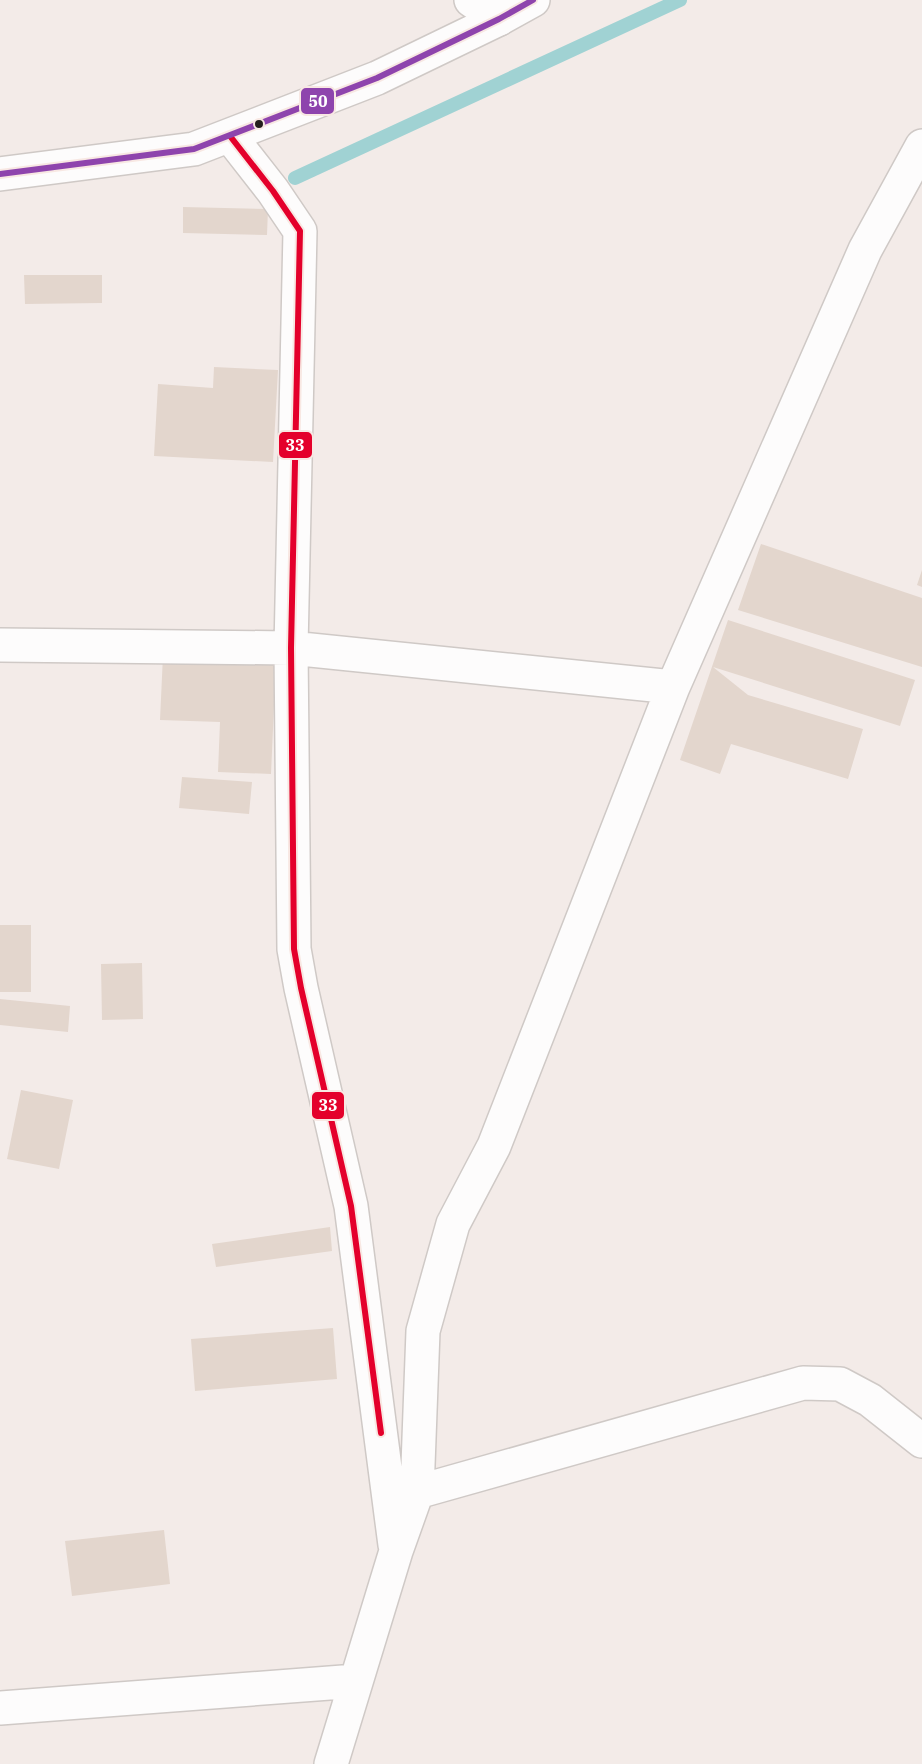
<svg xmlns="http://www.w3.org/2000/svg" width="922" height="1764" font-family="'IBM Plex Serif',serif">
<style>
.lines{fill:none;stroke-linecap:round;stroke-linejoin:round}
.stream{stroke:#a0d2d3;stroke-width:14}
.building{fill:#e3d6cd}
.street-casing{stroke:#cfc9c6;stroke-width:36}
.secondary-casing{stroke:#cfc9c6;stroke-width:36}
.street{stroke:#fdfcfc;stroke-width:33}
.secondary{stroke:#fdfcfc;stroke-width:33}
.bus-1-casing{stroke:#f8e8e3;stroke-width:10}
.bus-2-casing{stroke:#f8e8e3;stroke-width:10}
.bus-1{stroke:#e4002b;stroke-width:6}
.bus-2{stroke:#8e44ad;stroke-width:6}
.bus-dot{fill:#241e1c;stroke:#f8e8e3;stroke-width:2}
.line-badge{stroke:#f8e8e3;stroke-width:2}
.badge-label{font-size:16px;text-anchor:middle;font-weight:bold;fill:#fff}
</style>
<rect width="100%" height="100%" fill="#f3ebe8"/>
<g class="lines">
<path class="stream" d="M295 178 680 0"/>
</g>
<path class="building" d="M183 207 268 209 267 235 183 233Z
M24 275H102V303L25 304Z
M214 367 278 370 273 462 154 456 158 384 213 388Z
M761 544 922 598V667L738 610Z
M922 570V587L917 585Z
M728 620 915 680 900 726 713 667 748 695 863 729 848 779 731 744 720 774 680 760Z
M163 655 276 660 271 774 218 772 220 722 160 720Z
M182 777 252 782 249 814 179 808Z
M0 925H31V992H0Z
M142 963 143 1019 102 1020 101 964Z
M0 999 70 1006 68 1032 0 1025Z
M21 1090 73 1100 59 1169 7 1159Z
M330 1227 332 1251 216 1267 212 1244Z
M333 1328 337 1379 195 1391 191 1339Z
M164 1530 170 1584 72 1596 65 1541Z"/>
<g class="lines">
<g class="street-casing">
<path id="street" d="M471 0 499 19
M230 136 273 191 300 231 291 648 294 949 301 988 351 1206 395 1545
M0 645 291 648 673 687
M417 1492 803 1383 840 1384 870 1400 922 1441
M0 1708 356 1681
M331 1764 396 1551 417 1492 423 1331 453 1224 494 1146 673 687 865 250 922 146"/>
</g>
<g class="secondary-casing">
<path id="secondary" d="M0 174 194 149 377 78 499 19 533 0"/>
</g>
<use href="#street" class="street"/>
<use href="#secondary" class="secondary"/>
<g class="bus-1-casing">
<path id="bus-1" d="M230 136 273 191 300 231 291 648 294 949 301 988 351 1206 381 1433"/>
</g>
<g class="bus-2-casing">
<path id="bus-2" d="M0 174 194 149 377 78 499 19 533 0"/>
</g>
<use href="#bus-1" class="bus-1"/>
<use href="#bus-2" class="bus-2"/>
</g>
<circle class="bus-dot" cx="259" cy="124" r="5"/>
<g class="line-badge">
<rect x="300" y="87" width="35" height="28" rx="6" fill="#8e44ad"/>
<rect x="278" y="431" width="35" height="28" rx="6" fill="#e4002b"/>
<rect x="311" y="1091" width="34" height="29" rx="6" fill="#e4002b"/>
</g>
<g class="badge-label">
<text x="318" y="107">50</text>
<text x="295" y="451">33</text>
<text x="328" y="1111">33</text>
</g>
</svg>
